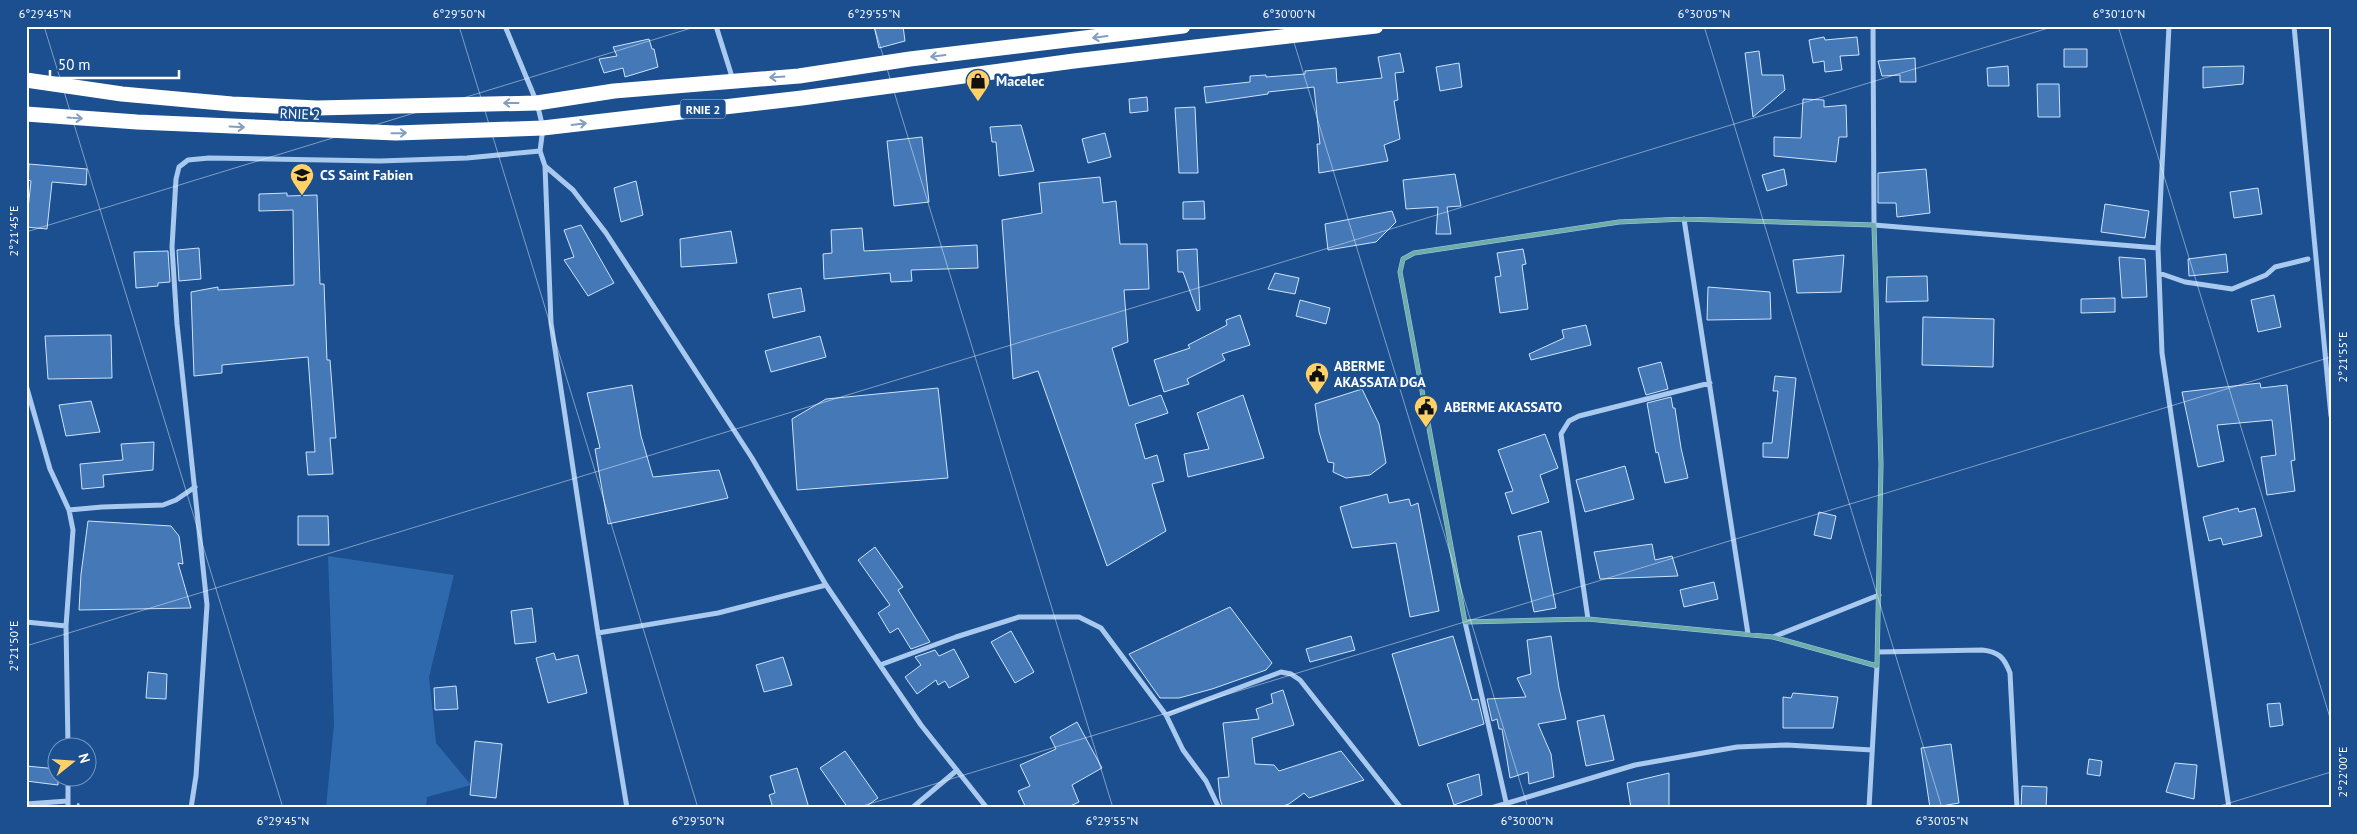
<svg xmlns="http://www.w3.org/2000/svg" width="2357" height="834" font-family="'PT Sans',sans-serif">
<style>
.green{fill:#2e69ad}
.building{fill:#4478b7;stroke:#cfe3fa}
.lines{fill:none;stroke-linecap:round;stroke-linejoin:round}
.path{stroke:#a9c9ee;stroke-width:3;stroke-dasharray:2.5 4;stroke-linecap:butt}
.street{stroke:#a9c9ee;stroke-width:5}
.highway{stroke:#fff;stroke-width:15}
.oneway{stroke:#829ec1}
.marked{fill:none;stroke:#6fada8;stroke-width:4;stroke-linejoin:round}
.ticks{fill:none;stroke:#fff;stroke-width:1;stroke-opacity:0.45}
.labels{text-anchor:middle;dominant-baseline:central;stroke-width:5;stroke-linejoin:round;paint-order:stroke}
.shield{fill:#1b4f8f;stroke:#bbcadd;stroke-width:1}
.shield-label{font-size:12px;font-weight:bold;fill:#fff}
.poi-label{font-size:14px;font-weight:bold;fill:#fff;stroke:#1b4f8f;text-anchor:start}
.street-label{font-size:14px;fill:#fff;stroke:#1b4f8f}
.neatline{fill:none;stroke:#fff;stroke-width:2}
.ticks-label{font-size:12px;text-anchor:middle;fill:#fff}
</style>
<rect width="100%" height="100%" fill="#1b4f8f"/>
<path class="green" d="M328 556 454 575 429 677 436 743 471 785 427 797 426 808H326L334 724Z"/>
<path class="building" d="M874 26H903L905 41 879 48Z
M1824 37 1825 40 1857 37 1859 55 1840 56 1842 70 1825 72 1824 61 1813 63 1809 40Z
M649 39 652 49H654L658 67 625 77 623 68 604 73 599 59 617 56 613 47Z
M2064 49H2087V67H2064Z
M1759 51 1762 75H1783L1785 90 1753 117 1745 53Z
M1400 53 1404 72 1395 73 1398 100 1394 101 1400 139 1384 145 1388 161 1319 173 1317 144H1320L1314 87 1268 92V94L1206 103 1204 87 1250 82V76L1266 75V77L1305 74V71L1336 68 1337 83 1382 78 1378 57Z
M1915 58 1916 82H1900V75L1882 76 1878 61Z
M1459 63 1462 87 1440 91 1436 67Z
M2008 66 2009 86H1988L1987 68Z
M2244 66 2243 84 2203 88V67Z
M2037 84H2059L2060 117H2038Z
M1147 97 1148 111 1130 113 1129 99Z
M1803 99 1824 100V107L1846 105 1847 137H1839L1836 162 1774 156V137L1801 138Z
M1195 107 1198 173H1179L1175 108Z
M1021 125 1034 171 999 176 996 142H992L990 127Z
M1105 133 1111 157 1088 163 1082 139Z
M922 137 929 202 894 206 887 141Z
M29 164 87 169 86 185 52 182 47 229 26 227 31 181 28 180Z
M1784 169 1787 185 1767 191 1762 175Z
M1926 169 1930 213 1897 217 1896 203H1878V173Z
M1455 174 1461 206 1447 207 1451 234H1436L1438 207 1406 209 1403 180Z
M1100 177 1103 203 1116 201 1120 244H1147L1149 289 1124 290 1128 342 1112 348 1129 406 1161 395 1168 413 1135 424 1145 459 1157 455 1164 481 1152 484 1166 531 1107 566 1038 371 1013 379 1002 220 1042 213 1039 183Z
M636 181 643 215 621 222 614 188Z
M2258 188 2262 214 2234 218 2230 192Z
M287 193V196L317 195 320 284H324L327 360H330L336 438H330L333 474 308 475 306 452H315L308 357 222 365V373L194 376 191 292 218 287V290L294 285 293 210 259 211V194Z
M1204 201 1205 219H1183V202Z
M2105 204 2149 211 2145 238 2101 232Z
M1392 211 1396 222 1376 242 1328 250 1325 224Z
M581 225 614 283 588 296 564 260 574 257 564 230Z
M862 228 864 251 977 245 978 268 911 270 912 281 891 282 890 273 824 279 823 254 832 253 831 230Z
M731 231 737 263 681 267 680 239Z
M199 248 201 279 179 281 177 250Z
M1197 249 1200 310 1197 311 1183 272H1178L1177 250Z
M1523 249 1526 264 1522 265 1528 309 1500 313 1495 277 1501 276 1497 253Z
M168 251 170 282 158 283V286L136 288 134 252Z
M2226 254 2228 272 2189 276 2188 259Z
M1844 255 1841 292 1797 293 1793 260Z
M2119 257 2145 259 2147 297 2122 298Z
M1275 273 1299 278 1295 294 1268 289Z
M1927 276 1928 301 1886 302 1887 277Z
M1708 287 1770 292 1771 319 1707 320Z
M801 288 805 311 773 318 768 294Z
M2274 295 2281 327 2258 332 2251 300Z
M2115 298V312L2081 313V299Z
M1300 300 1330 308 1326 324 1296 316Z
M1240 315 1250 345 1222 354 1225 360 1187 379 1189 384 1164 392 1154 360 1190 348 1188 345 1227 325 1226 320Z
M1923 317 1994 319 1993 367 1922 365Z
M1586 325 1591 345 1531 360 1529 354 1564 338 1562 330Z
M111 335 112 378 48 379 45 336Z
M820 336 826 357 771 372 765 351Z
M1661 362 1668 389 1646 395 1638 368Z
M1775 376 1796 378 1788 458 1763 457V443H1772L1778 391H1773Z
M2260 383 2261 388 2287 385 2295 460 2291 461 2295 491 2267 495 2261 457 2276 455 2272 420 2217 425 2224 461 2198 467 2182 392Z
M632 385 641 436 653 477 719 470 728 498 608 524 595 449 600 448 587 393Z
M938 388 948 478 797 490 792 419 826 399Z
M1362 389 1379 424 1386 463 1370 475 1346 478 1333 472 1334 463 1328 462 1319 432 1315 404Z
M1243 395 1264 458 1188 477 1184 454 1209 449 1197 413Z
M1671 397 1673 408H1675L1681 448 1688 478 1665 483 1658 452 1656 453 1647 403Z
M91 401 100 432 66 436 59 405Z
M1545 434 1558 468 1540 475 1549 502 1512 514 1505 493 1513 491 1498 450Z
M154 442 153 470 103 475 104 487 82 489 80 464 123 460 121 444Z
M1625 466 1634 499 1585 512 1576 480Z
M1387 494 1389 503 1409 499 1411 506 1418 503 1439 611 1410 617 1396 543 1352 548 1340 507Z
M2238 508 2239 512 2255 508 2262 536 2223 545 2221 538 2209 541 2203 517Z
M1819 512 1836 516 1831 539 1814 535Z
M298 516H328L329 545H298Z
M88 521 171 526 179 536 183 564 178 563 191 608 79 610 81 574Z
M1541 531 1556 608 1534 612 1518 536Z
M1652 544 1655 560 1672 556 1678 576 1600 579 1594 552Z
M875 547 903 587 898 590 930 642 911 649 898 628 890 633 878 613 890 605 858 560Z
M1714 582 1718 599 1684 607 1680 590Z
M1230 607 1272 663 1266 670 1212 689 1179 698H1160L1129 654Z
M532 608 536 642 515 644 511 611Z
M1011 631 1034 672 1015 683 991 642Z
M1351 636 1355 650 1310 662 1306 649Z
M1453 636 1472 700 1478 699 1484 724 1419 746 1392 654Z
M1551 636 1559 688 1566 719 1538 724 1551 754 1554 777 1529 784 1528 772 1510 778 1502 729H1499L1497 719 1492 721 1487 699 1526 697 1517 678 1531 674 1527 640Z
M954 649 969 677 949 688 945 681 938 685 936 680 917 694 905 677 921 665 915 657 935 650 939 656Z
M554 653 556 660 578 655 587 693 548 703 536 658Z
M783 657 792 685 764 692 756 665Z
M148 672 167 674 166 699 146 698Z
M456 686 458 709 435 710 434 688Z
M1283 690 1294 725 1252 738 1255 764 1274 765 1279 771 1341 751 1364 780 1309 798 1304 793 1289 804 1277 808H1223L1220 799 1218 778 1229 777 1223 723 1259 719 1256 709 1273 703 1271 694Z
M1793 693 1838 697 1833 728H1783V697L1791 698Z
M2280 703 2283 725 2270 727 2267 704Z
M1604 715 1614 760 1586 766 1577 721Z
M1077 722 1102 768 1072 785 1079 802 1066 808H1026L1018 791 1030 786 1020 765 1056 749 1050 737Z
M475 741 502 744 496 798 470 795Z
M1951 744 1959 803 1930 808 1921 748Z
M845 751 878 798 864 808H848L820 768Z
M2089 759 2102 761 2100 776 2087 774Z
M2175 763 2197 765 2194 799 2166 792Z
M26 766 58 769V785L26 781Z
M797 768 809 808H773L769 795 775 793 770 776Z
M1669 773V808H1631L1627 783Z
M1479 774 1482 795 1454 805 1447 784Z
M2022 786 2047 787 2046 808H2021Z"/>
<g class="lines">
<path class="path" d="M77 804 86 808"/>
<path class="street" d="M716 26 733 80
M2169 26 2158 248 2162 353 2229 808
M2294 26 2331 416
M540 151 545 166 573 190 606 233 752 458 826 585 880 665 921 725 987 808
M545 166 551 323 598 633 627 808
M1684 219 1748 634
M2159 273 2185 282 2232 289 2266 275 2275 267 2308 259
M26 385 50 469 69 510 73 530 66 626 68 746
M69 510 102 507 163 505 176 500 195 487
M1588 619 1561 434 1569 421 1579 416 1710 383
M26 622 66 626
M1465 622 1588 619 1773 637 1877 666
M598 633 718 613 826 585
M1773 637 1879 595
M1878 652 1982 650C1999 652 2004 657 2010 673L2017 808
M880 665 956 637 1019 617H1079L1101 628 1166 715 1183 750 1206 781 1219 808
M1166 715 1281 672 1291 674 1300 680 1401 808
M1506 802 1465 622 1400 272 1403 259 1414 253 1619 222 1684 219 1874 225 2158 248
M26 804 68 801
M68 808V776
M191 808 196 776 207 605 177 324 172 247 176 179 179 167 188 160 209 158 380 161 467 158 540 151 543 128 537 103 505 26
M912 808 956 771
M1491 808 1635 765 1737 747 1787 745 1872 750
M1869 808 1877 666 1881 464 1874 225 1873 26"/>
<path class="highway" d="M26 80 122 94 232 104 317 108 537 103 614 91 799 76 910 59 1183 26
M26 114 137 122 396 133 543 128 802 98 1074 61 1376 26"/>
</g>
<defs><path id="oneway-shaft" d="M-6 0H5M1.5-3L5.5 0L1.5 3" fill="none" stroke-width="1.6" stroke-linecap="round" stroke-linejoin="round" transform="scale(1.25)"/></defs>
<g class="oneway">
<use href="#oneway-shaft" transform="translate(1100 37) rotate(173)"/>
<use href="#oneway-shaft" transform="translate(938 56) rotate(173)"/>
<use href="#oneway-shaft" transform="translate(777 77) rotate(176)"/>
<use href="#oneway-shaft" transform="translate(511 103) rotate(-180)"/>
<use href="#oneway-shaft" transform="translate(75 118) rotate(4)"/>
<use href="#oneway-shaft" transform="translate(579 124) rotate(-7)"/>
<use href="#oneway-shaft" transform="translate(237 127) rotate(3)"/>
<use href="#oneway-shaft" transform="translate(399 133) rotate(-1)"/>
</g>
<path class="marked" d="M1684 219 1874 225 1881 464 1877 666 1773 637 1588 619 1465 622 1400 272 1403 259 1414 253 1619 222Z"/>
<path class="ticks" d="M44 26 283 808M459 26 698 808M874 26 1113 808M1289 26 1528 808M1704 26 1942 808M2118 26 2331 721M26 232 698 26M26 646 2055 26M856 808 2331 357M2213 808 2331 772"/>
<defs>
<g id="shop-pin" transform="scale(1.25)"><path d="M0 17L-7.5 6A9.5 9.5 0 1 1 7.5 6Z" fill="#ffd166" stroke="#1b4f8f"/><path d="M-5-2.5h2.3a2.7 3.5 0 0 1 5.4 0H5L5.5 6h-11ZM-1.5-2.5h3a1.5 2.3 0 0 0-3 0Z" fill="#111"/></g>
<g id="school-pin" transform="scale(1.25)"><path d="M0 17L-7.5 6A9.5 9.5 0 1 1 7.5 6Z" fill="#ffd166" stroke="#1b4f8f"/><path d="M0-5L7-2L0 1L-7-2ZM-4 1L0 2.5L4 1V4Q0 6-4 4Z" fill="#111"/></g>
<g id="civic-pin" transform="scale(1.25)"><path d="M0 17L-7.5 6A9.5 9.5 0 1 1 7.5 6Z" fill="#ffd166" stroke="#1b4f8f"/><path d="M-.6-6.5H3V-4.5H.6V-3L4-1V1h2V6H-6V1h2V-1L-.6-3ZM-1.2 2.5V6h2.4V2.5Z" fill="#111"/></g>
</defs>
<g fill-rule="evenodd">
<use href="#shop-pin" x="978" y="81"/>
<use href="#school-pin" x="302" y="175"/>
<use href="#civic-pin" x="1317" y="374"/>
<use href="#civic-pin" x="1426" y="407"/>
</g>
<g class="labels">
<rect class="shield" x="680.5" y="99.5" width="45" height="19" rx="4"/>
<g class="shield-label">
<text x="703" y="109">RNIE 2</text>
</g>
<g class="poi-label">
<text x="996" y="81">Macelec</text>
<text x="320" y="175">CS Saint Fabien</text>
<text x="1334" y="366">ABERME<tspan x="1334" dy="16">AKASSATA DGA</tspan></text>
<text x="1444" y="407">ABERME AKASSATO</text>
</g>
<g class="street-label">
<text transform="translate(300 114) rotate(2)">RNIE 2</text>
</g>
</g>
<rect width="2357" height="834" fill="none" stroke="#1b4f8f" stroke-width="55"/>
<g transform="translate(72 762) rotate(73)"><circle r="24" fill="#1b4f8f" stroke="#7695bc"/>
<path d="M0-4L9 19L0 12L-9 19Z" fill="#ffd166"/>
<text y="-8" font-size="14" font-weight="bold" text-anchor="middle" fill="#ffffff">N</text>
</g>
<path d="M50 70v8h129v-8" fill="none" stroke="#ffffff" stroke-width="2.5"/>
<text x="58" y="70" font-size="15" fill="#ffffff" stroke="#1b4f8f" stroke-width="4" paint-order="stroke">50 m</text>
<rect x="28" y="28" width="2302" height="778" class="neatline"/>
<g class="ticks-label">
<text x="45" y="18">6°29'45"N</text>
<text x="459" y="18">6°29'50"N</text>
<text x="874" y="18">6°29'55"N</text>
<text x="1289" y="18">6°30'00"N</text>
<text x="1704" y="18">6°30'05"N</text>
<text x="2119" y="18">6°30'10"N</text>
<text transform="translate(14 231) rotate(-90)" y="4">2°21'45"E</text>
<text transform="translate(2343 357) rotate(-90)" y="4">2°21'55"E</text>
<text transform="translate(14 646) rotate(-90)" y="4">2°21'50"E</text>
<text transform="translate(2343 772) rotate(-90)" y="4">2°22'00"E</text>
<text x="283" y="825">6°29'45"N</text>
<text x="698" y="825">6°29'50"N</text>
<text x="1112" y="825">6°29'55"N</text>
<text x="1527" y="825">6°30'00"N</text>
<text x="1942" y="825">6°30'05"N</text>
</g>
</svg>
